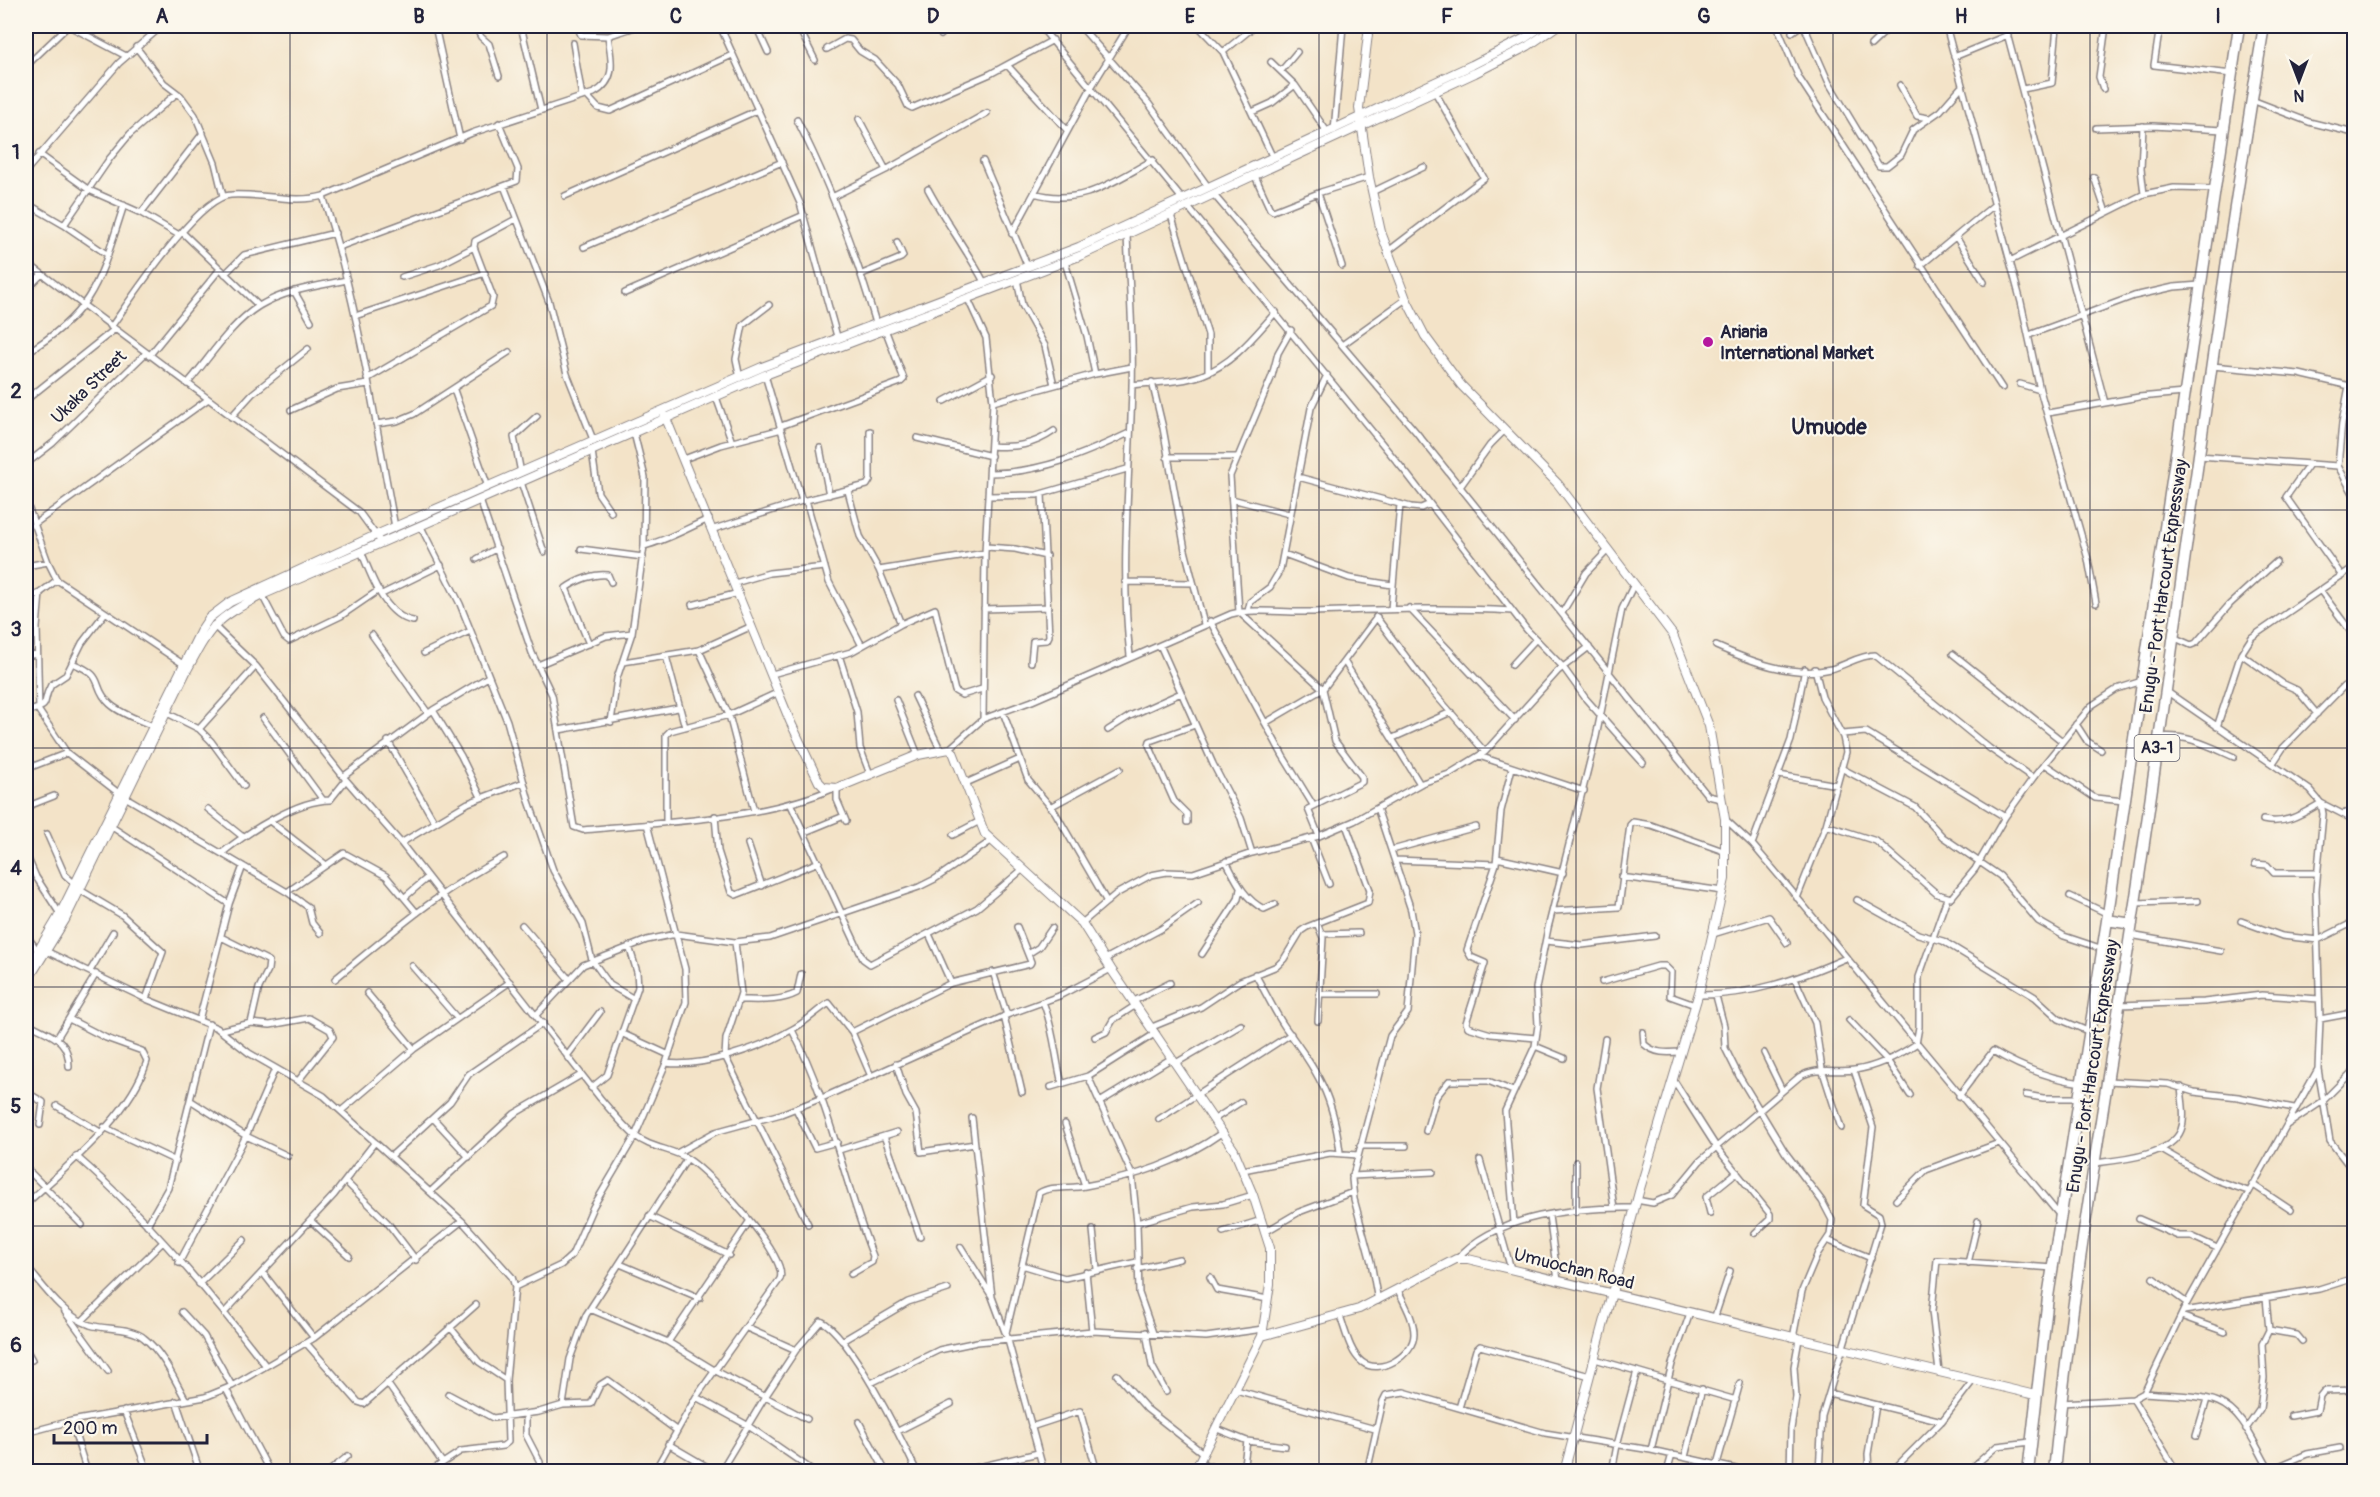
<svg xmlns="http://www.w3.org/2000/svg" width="2380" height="1497" font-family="Pangolin,sans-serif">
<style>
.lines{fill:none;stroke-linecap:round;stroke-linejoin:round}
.street-casing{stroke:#8a8282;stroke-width:8}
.secondary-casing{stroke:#8a8282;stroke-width:10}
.highway-casing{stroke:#8a8282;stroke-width:13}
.street{stroke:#fff;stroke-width:5}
.secondary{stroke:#fff;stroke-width:8}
.highway{stroke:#fff;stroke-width:10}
.grid{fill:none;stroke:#22223b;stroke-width:1.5;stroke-opacity:0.55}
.poi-dot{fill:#b5179e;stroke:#fbf7ec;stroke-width:2}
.labels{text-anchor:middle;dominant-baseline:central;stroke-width:4.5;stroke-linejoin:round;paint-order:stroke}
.shield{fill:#fbf7ec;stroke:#636270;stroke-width:1.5}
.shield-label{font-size:16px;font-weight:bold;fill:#22223b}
.poi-label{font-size:18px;font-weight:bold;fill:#22223b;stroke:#fbf7ec;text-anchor:start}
.street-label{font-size:18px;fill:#22223b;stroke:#fbf7ec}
.quarter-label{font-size:21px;font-weight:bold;fill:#22223b;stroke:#fbf7ec}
.neatline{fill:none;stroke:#22223b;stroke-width:2}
.grid-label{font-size:20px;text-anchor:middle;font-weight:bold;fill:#22223b}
</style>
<rect width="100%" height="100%" fill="#fbf7ec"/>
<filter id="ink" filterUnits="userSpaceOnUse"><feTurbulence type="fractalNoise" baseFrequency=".0167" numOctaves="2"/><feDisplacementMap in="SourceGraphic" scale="12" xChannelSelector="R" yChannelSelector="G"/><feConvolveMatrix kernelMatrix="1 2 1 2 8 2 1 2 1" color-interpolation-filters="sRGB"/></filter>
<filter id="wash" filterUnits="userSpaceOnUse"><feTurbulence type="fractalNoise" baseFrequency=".008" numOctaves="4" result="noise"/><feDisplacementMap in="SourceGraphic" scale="24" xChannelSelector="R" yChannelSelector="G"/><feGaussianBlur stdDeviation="1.35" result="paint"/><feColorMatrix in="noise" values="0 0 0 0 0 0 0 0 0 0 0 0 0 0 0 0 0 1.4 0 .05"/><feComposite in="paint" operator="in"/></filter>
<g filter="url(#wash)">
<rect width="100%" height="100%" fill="#f3e3c8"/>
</g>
<g filter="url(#ink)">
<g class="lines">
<g class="street-casing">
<path id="street" d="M69 26 126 56
M435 26 460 139
M475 26 481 37 489 44 499 76
M521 26 541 110
M577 26 581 35 608 36 638 26
M720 26 800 203 838 340
M756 26 768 52
M798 26 815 60
M937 26 941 35
M1040 26 1183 200
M1080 26 1149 104 1209 188
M1198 26 1223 52 1273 158
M1777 26 1799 78 2002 388
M1804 26 1829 83 1879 166H1887L1901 155 1913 130 1940 111 1962 86
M1946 26 2021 302 2040 390
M2005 26 2105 403
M2160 26 2154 65 2232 74
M1792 32 1800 26
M573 43 582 97
M1871 45 1891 26
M136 47 164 83 181 96 195 115 215 163 223 196
M827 49 845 39 851 40 860 51 875 60 898 85 908 106 912 108 990 74 1053 40
M1223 52 1255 26
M1954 57 2008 35
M1271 62 1295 85 1328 133
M1007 65 1067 130
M26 66 68 26
M1281 71 1297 52
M1900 85 1917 116 1928 118
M2023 89 2052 83 2057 26
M2103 89 2099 77 2106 26
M587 96 598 108 610 111 732 55
M2252 100 2309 122 2354 133
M1252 112 1272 103 1295 85
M859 119 886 170
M797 120C831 186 855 252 876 323
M2143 126 2141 169 2144 194
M2096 128 2153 126 2223 130
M1334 131 1343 26
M39 154 89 190 141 213 179 235
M983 161 1028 267
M26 171 119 63 162 26
M1255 176 1270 209 1273 211 1321 192 1369 177
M2094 177 2106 212
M504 186 549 302 567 374 594 442
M928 189C945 221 967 250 984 282
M1372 192 1424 167
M1034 193C1081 207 1112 182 1153 160
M1318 193 1342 266
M1214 195 1416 432 1708 796 1721 799
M323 196C358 303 374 416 395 527
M565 196 758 110
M834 196 886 170 987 113
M26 203 64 225 108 255
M1188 207 1407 474 1527 630 1563 667 1586 699 1643 763
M141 213 203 133
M1171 215 1208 335V372
M64 225 110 158 130 134 177 93
M182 232 259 306
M1012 234 1092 86 1129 26
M1127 235C1129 285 1134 336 1132 386 1130 477 1120 566 1130 656
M1956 237 1984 282
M339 247 517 181 518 169 499 123
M584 247 782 162
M1387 252 1484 178 1435 92
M2010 261 2144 194 2174 188 2214 189
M26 262 359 512 381 542
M1920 266 1994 205
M225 274 244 255 335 233
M862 274 901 258 903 256 897 242
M402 277 439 265 474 247
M1017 279 1022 305 1045 346 1054 385
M26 290 42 274
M294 291 311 321
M625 293 804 215
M967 297 986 338 993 402 985 553 983 719
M355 316 485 273
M111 327C131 299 198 196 231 195 261 193 294 204 323 196L472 133 594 93C618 80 611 59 608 36
M1291 330 1278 353 1272 376 1230 476 1239 612 1323 689 1335 741 1362 777V782L1308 809 1319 836
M2029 335 2134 296 2174 287 2200 285
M1342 345 1406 299
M26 353C96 311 100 278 124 205
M149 356 220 269
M2212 366 2299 374 2354 387
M1095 374 1132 367
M765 375 802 501
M740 378 736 359 743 325 769 305
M367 379 491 306 493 297 474 247 475 241 516 219
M1152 382 1163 428 1185 550 1204 624
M187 384C209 359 230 324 259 306 285 290 318 286 347 280
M2020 384 2040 390 2088 559 2096 603
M1132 385C1155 382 1180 383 1202 375 1234 363 1254 336 1276 312
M2349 386 2342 423 2338 466 2354 495
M454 390 488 487
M716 397 732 442
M26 400 115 329
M944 401 992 375
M993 402 1095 374 1087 336 1065 262
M291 410 337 389 368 384
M2048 413 2139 397 2184 393
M231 417 252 394 308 349
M376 424 397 421 414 414 509 352
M917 438 991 456
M991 446C1015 448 1034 445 1054 431
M820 448 829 495
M592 451 598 493 611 512
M2199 456 2338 466
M1167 457H1236
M684 459 721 445 778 430 781 426 901 382 904 379 885 329
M26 464 53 443 146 353
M2308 466 2286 497 2342 576
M521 473 514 437 537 416
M990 473C1040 473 1085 454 1129 433
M1298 477 1411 507 1421 508 1430 504
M521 482 544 552
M1460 487 1490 445 1505 430
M848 491 860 536 879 570 901 624
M989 496 1037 495 1127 469
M1232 499 1289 514
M480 500 532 653 552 695 574 827 583 830C662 822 760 820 832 789
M806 500 829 582 862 646
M26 501 48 562 57 580 183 664
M33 525 207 400
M420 525 460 604 507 721 529 801 553 870 583 924 592 960 610 985 634 999
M714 529 802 501 867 485 870 480V431
M644 546C668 540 687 528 709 519
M986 547 1015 549 1046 556
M581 549 643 557
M361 551C371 575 384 616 413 621
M1284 554 1349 578 1392 585
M477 559 497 548
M26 566 48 562
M879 570 985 553
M1125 582 1193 583
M735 583 769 573 825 567
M2320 590 2354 636
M40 593 37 628 39 711 67 753 121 795
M382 594 441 565
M262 595 284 637 289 641 341 616 379 590
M26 599 40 593 57 580
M692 605 739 593
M1409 608 1515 720
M984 609 1048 607
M1391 609 1400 504
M1248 611 1250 602 1270 587 1280 570 1311 408 1327 375
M1562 613 1586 573 1608 550
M1376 617 1428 686 1485 752
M1210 621 1283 756 1313 805
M213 625 256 666 346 780 401 843 600 1098C611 1111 622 1124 634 1135 651 1149 671 1148 688 1159 709 1172 789 1256 780 1279L696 1397 654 1472
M372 635 428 713
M2173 637 2191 645 2196 643 2230 604 2276 562
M589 644 566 588C577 580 595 573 608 575L611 582
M1160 645 1213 764 1241 818 1252 853
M1716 646C1750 661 1793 678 1831 669 1846 665 1860 655 1875 655L1989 748 2033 778
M699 650 729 715 754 811
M424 653 470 631
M1953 654 2062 741
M2241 654 2282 683 2297 690 2317 714
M839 655 857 712 860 748 870 774
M26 656 37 654
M666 656 685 727
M1344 661 1420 784
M623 662 699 650 752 626
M1031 662 1033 641 1047 640 1049 636 1042 494
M72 663C108 677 90 685 110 704 121 714 139 720 153 726
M538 665 606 636 632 633
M1512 665 1536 639
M772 674 851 652 901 624 935 609 955 691 962 695 982 689
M2166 691 2310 790 2321 803 2323 814 2316 890 2320 1019 2318 1069 2330 1141 2354 1172
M915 696 940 749
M896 700 918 755
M433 710 461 756 481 797
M26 712C55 703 39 707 51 685L66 675 82 643 105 613
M1003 712 1028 780 1055 812 1107 902
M167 713 199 729 211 741 244 786
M263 718 323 800
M611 722 617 678 632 633 644 546 645 477 634 433
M1265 723 1323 689 1377 617
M2076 724 2087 741 2101 750
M2217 727 2241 654 2252 637 2354 567
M199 729 256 666
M559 730 678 708
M1108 730 1130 716 1181 693
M1842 734 1866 732 2005 817
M2159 737C2187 734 2209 746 2234 757
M1393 738 1451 712
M388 741 434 821
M949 749 983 719 1032 701 1231 614C1256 608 1283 613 1309 612 1377 610 1444 607 1512 611
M1479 756 1584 791
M2273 763 2283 748 2344 686 2354 683
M2046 765 2095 798 2124 801
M1512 768 1501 811 1496 864 1467 950 1471 957 1485 963 1466 1023 1468 1027 1491 1034 1536 1038
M1841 768 1915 807 1943 837 2000 876 2038 921 2064 936 2103 949
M26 769 67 753
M1779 775 1837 785
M344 776 433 710 488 677
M966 783 1020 759
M837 788V800L846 821
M127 798 287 892 308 907 312 923 320 933
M791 805 863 959 870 964 977 908 1023 869
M26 807 54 796
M1050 807 1120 769
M1377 808 1411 910 1415 933 1408 1012 1390 1036 1352 1179 1354 1199 1371 1262 1378 1301
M208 809 243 837
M2345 813 2354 810
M715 816 718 851 731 892 736 895 819 862
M1725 819 1752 844 1790 889 2061 1217
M2263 820C2286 825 2302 814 2321 803L2354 820
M666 821V735L670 731 729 715 779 692
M271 822 325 864
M1187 822V814L1174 801 1149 745 1150 741 1195 725
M1826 825 1876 841 1937 894 1951 898 1975 869 2005 817 2033 778 2091 706 2117 689 2142 681
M112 827 229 904
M805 832 844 816
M47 834 65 875 75 884
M953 835 978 822
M1311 838 1329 884
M401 843 468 803 524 782
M748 844 762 886
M1752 844 1791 740 1805 669
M1392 850 1476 827
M222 853C248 832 297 800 330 800L346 780
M26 854 36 877 60 914
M1497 858 1563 873
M1395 860 1496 864
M1226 861C1236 880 1244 899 1264 909L1275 904
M2255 864 2267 865 2274 873H2317
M1621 877 1723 891
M80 890 122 915 163 952 146 999
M287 892 344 853 386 876 417 913
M2070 896 2108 914
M405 897 427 878
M1797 898 1826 825 1846 752 1843 737 1822 697 1815 669
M1857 900 1918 934 1943 941 2035 997 2059 1019 2090 1032
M2135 903 2198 901
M1553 911 1619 907 1630 825 1633 822 1651 825 1726 852
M2241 921 2282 936 2318 940 2354 922
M1082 923 1116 894 1151 875 1167 872 1193 873 1252 853 1319 836 1354 821 1422 783 1449 774 1485 752 1558 671 1589 647
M1317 923 1323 938 1318 1021
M522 925 568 978
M929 934 951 983
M1322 934 1359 933
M1713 934 1769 917 1787 943
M26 935 38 951
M2130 935 2221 951
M221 937 269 961 268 970 259 988 251 1023
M1546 941 1582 945 1655 936
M735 942 741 993 726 1039 725 1056 808 1224
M46 951 146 999 217 1028 249 1053 324 1096 462 1221 512 1277 515 1287 506 1380 508 1442 503 1446 461 1451 429 1472
M1028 954 1039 947 1052 928
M1202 954 1238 899 1240 889
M1105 959 1161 929 1198 903
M412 966 457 1018
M90 971 113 932
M993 972 1007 1015
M1255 974C1265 991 1274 1011 1285 1027 1318 1073 1333 1094 1340 1152
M335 979C389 935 441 889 504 857
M1795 979 1815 1023 1822 1069 1841 1128
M1602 982 1658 966H1665L1671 972 1670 996 1695 1005
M367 993 414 1049
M1320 994H1377
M1698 995C1751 996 1798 979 1846 958
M1716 996 1724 1026 1725 1048 1739 1076 1785 1152 1822 1201 1832 1220 1830 1235 1818 1253 1802 1291 1793 1338
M740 1000C759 1000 780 1002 797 993L801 974
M1134 1001 1170 983
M1043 1002C1054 1029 1055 1056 1062 1084
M2119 1005 2204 1002 2262 995 2319 999
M537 1014 583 965 647 940 676 934 735 942 770 938 919 887 935 879 991 841
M1004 1016 1022 1092
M2320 1019 2347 1014 2354 1009
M199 1020 229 904 243 866
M1849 1020 1887 1060 1910 1095
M26 1022C49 1036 69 1036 69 1067
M1152 1027 1201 1007 1240 981 1277 966 1284 959 1301 931 1307 927 1368 903 1370 890 1346 825
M222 1030 251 1023 270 1025 309 1018 330 1030 333 1037 298 1081
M792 1030C830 1102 843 1181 873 1256L872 1262 851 1274
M852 1032 951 983 1030 964 1031 962 1017 927
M1643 1032 1644 1044C1655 1054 1667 1053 1681 1052
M621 1033 669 1055
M1095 1037 1106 1032 1113 1020 1136 1005
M57 1038 96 974
M1605 1039 1597 1088 1614 1208
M1535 1046 1564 1058
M1764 1053 1782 1090
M567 1056 600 1012
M666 1063C702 1068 760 1048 791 1030 805 1023 816 1011 829 1003L852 1032 870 1074
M1176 1063 1241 1025
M896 1064 906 1095 916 1113 921 1152 975 1144
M1088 1076 1132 1175 1137 1223 1139 1293 1153 1333
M1673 1079 1717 1148 1770 1214V1219L1755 1233
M2107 1081 2168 1084 2194 1092 2238 1097 2294 1108
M1051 1087 1088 1076 1156 1033
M591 1088 607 1075 638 987 637 972 629 946
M26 1092 43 1102 40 1125
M2026 1095 2043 1098H2080
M1959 1096 1993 1051C2020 1067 2051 1079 2082 1083
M190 1100 246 1136 288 1156
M1100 1102 1172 1058
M57 1106 100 1132
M796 1109 815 1148 837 1142
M341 1111 414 1049 510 982
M433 1118 469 1157
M972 1118 992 1297 1005 1332
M1159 1119 1291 1034
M1213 1120 1241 1102
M1065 1124 1085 1186
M2287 1125 2323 1101 2354 1070
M104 1127 176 1161
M1426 1131 1436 1097 1449 1081H1488L1513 1091
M884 1136 920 1237
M1360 1146H1406
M2160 1149 2210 1178 2248 1191
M839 1150 897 1132
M677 1153 715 1132 781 1114 822 1098 1007 1015 1059 996 1111 969
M76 1156C146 1216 210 1293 266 1366
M391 1156 450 1102 469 1074 543 1023
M1480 1160 1511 1269
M1576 1162V1212
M2095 1163C2119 1160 2171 1156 2181 1130 2186 1117 2182 1101 2181 1087
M26 1168 82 1225
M1243 1170 1330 1153 1358 1155
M1352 1176 1433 1172
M345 1181 387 1222 416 1260
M2252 1184 2291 1210
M430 1192 514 1114 581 1075
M1636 1200 1653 1203 1672 1195 1700 1161 1799 1077C1818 1066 1835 1073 1855 1070 1876 1067 1898 1056 1916 1044L1919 1027V977L1947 898
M1896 1200 1926 1170 1999 1143
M26 1204C67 1166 131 1115 147 1061L142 1051 106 1038 69 1019
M1710 1213 1706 1197 1737 1172
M649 1216 729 1255
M1549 1216 1558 1280
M2139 1219 2178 1236H2191L2217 1248
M311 1221 349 1256
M1137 1223 1193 1207 1223 1204 1253 1195
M1514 1223 1505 1111 1535 1046 1538 1025 1536 988 1548 928 1596 737 1622 609 1634 584
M147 1225 168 1188 209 1024
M1093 1230 1097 1269
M1223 1232 1262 1220
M1265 1232 1299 1212 1353 1192
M1827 1240 1871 1258
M961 1247 991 1295
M1457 1259C1496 1214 1578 1207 1634 1208
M179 1263 246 1136 275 1069
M1968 1263 1978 1221
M620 1264 700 1298
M1022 1265 1065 1278 1137 1262
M26 1266C44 1287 62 1315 90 1325 107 1330 131 1327 144 1338 163 1353 174 1379 186 1400
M1137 1269 1179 1259
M1086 1272 1092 1331
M263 1273 314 1338
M1210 1277 1217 1290 1268 1299
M2153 1278 2187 1303
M199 1284 244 1240
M515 1287 561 1265 572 1255 593 1207 635 1136 666 1063 686 1002 685 969 647 824
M590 1309 668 1342 714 1370 807 1419
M2184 1311 2319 1289 2354 1278
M65 1312 108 1371
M182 1312 204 1336 232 1386
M225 1312 334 1195 375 1142
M1340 1316C1345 1329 1350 1353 1362 1362 1380 1376 1414 1355 1414 1334 1414 1319 1404 1303 1398 1290
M2181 1316 2225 1332
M1714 1319 1730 1271
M82 1321 163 1242
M450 1327 479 1362 506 1380
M747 1328 796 1350
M2269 1330 2297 1335 2302 1341
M1146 1332 1152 1366 1166 1392
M842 1341 908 1302 948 1289
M668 1342 749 1222
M306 1343 358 1402 364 1404 476 1305
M26 1349 32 1360
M1595 1359 1736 1400
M1939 1372 1932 1311 1937 1260 2053 1268
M1117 1375 1147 1409 1204 1454
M387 1383 442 1462
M871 1383 939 1350 977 1342 1092 1331 1206 1337 1263 1329
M226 1389 270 1472
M1236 1390 1375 1429
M2354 1391 2352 1409 2354 1419
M1829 1393 1942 1421
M2144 1393C2164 1395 2200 1394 2218 1402 2245 1413 2256 1449 2271 1472
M448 1394 493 1418 539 1412 563 1405 591 1404 600 1385 608 1380 676 1430
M696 1397 747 1425 815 1472
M2133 1399 2177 1472
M176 1401 200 1472
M2061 1403 2133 1399 2144 1393 2187 1303 2318 1069
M563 1405 570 1359 586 1315 687 1159
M1459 1408 1476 1350 1480 1346 1590 1376
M124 1411 148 1472
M526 1414V1435L540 1462V1472
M2291 1416 2317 1411 2320 1396 2324 1391 2354 1390
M71 1421 87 1472
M859 1422 886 1472
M1031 1427 1080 1411 1097 1472
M1217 1429 1247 1441 1285 1446
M2246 1429 2260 1409 2264 1378 2262 1344 2269 1330 2266 1298
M898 1431 951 1404
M26 1433 71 1421 205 1397 232 1386 314 1338 462 1221
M2196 1436 2207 1399
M668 1444 716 1472
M1651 1450 1672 1364 1690 1313
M1685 1457 1702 1389
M1199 1462 1226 1472
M1717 1464 1740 1383
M966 1470 1038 1453
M2270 1470 2307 1454 2340 1448
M328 1472 348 1456
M720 1472 765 1397 796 1350 821 1321C850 1334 902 1440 917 1472
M1044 1472 1006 1333 1039 1193C1051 1185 1071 1189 1085 1186 1135 1177 1181 1162 1223 1132
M1243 1472 1247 1441
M1367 1472 1383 1401 1386 1395 1404 1392 1545 1433 1651 1450 1749 1472
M1612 1472 1617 1445 1637 1371
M1667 1472 1672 1454
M1790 1472 1791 1429 1796 1397 1794 1367 1799 1339
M1819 1472 1822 1416 1881 1223 1879 1215 1863 1205 1873 1127 1854 1070
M1869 1472 1868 1454 1876 1405
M1891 1472 1942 1421 1972 1382
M1967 1472 1997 1446 2031 1442"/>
</g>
<g class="secondary-casing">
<path id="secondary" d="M1369 26 1359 108 1369 177 1381 232 1406 299 1425 336 1461 385 1558 484 1673 635 1709 726 1725 819V879L1700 989 1639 1192 1564 1472
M665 416 790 721 819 782 824 787 837 788 918 755 949 749 953 752 985 834 1082 923 1111 969 1234 1150 1253 1195 1270 1248V1284L1262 1336
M26 971 60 914 201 630 209 618 230 602 376 535 762 367 1079 247 1472 65 1525 38 1542 26
M26 983 65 920 186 672C211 625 214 620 262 595L765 375 1082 255 1475 73 1528 46 1557 26
M1194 1472 1262 1336 1359 1309 1456 1259H1468L2035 1395"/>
</g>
<g class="highway-casing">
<path id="highway" d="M2107 920 2132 924
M2028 1472 2048 1297 2108 914 2239 26
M2054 1472C2073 1274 2109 1079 2138 883 2181 597 2216 310 2264 26"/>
</g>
<use href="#street" class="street"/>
<use href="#secondary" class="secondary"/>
<use href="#highway" class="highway"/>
</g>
</g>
<path class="grid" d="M290 26V1472M547 26V1472M804 26V1472M1061 26V1472M1319 26V1472M1576 26V1472M1833 26V1472M2090 26V1472M26 272H2354M26 510H2354M26 748H2354M26 987H2354M26 1226H2354"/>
<circle class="poi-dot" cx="1708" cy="342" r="6"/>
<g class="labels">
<rect class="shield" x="2134.5" y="735" width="45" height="26" rx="4.5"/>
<g class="shield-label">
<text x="2157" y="748">A3-1</text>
</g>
<g class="poi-label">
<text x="1720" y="332">Ariaria<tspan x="1720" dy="21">International Market</tspan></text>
</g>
<g class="street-label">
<text transform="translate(89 387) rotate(-44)">Ukaka Street</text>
<text transform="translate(2164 586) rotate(-82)">Enugu - Port Harcourt Expressway</text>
<text transform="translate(2093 1066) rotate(-81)">Enugu - Port Harcourt Expressway</text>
<text transform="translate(1574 1269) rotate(14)">Umuochan Road</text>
</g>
<g class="quarter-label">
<text x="1829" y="427">Umuode</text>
</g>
</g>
<rect width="2380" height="1497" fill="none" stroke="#fbf7ec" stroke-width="66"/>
<g transform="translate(2299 81) rotate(180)" stroke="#fbf7ec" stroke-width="4.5" paint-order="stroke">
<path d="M0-4.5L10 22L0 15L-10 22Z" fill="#22223b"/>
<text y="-9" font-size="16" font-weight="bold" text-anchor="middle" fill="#22223b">N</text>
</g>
<path d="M54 1434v9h153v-9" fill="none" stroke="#22223b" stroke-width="3"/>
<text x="63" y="1434" font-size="18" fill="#22223b" stroke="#fbf7ec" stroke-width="4.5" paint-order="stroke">200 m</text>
<rect x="33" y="33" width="2314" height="1431" class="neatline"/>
<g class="grid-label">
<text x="162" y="23">A</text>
<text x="419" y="23">B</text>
<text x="676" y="23">C</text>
<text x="933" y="23">D</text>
<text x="1190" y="23">E</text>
<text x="1447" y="23">F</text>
<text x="1704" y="23">G</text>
<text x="1961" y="23">H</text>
<text x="2218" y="23">I</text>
<text x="16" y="159">1</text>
<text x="16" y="398">2</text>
<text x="16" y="636">3</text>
<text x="16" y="875">4</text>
<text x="16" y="1113">5</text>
<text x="16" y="1352">6</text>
</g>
</svg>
